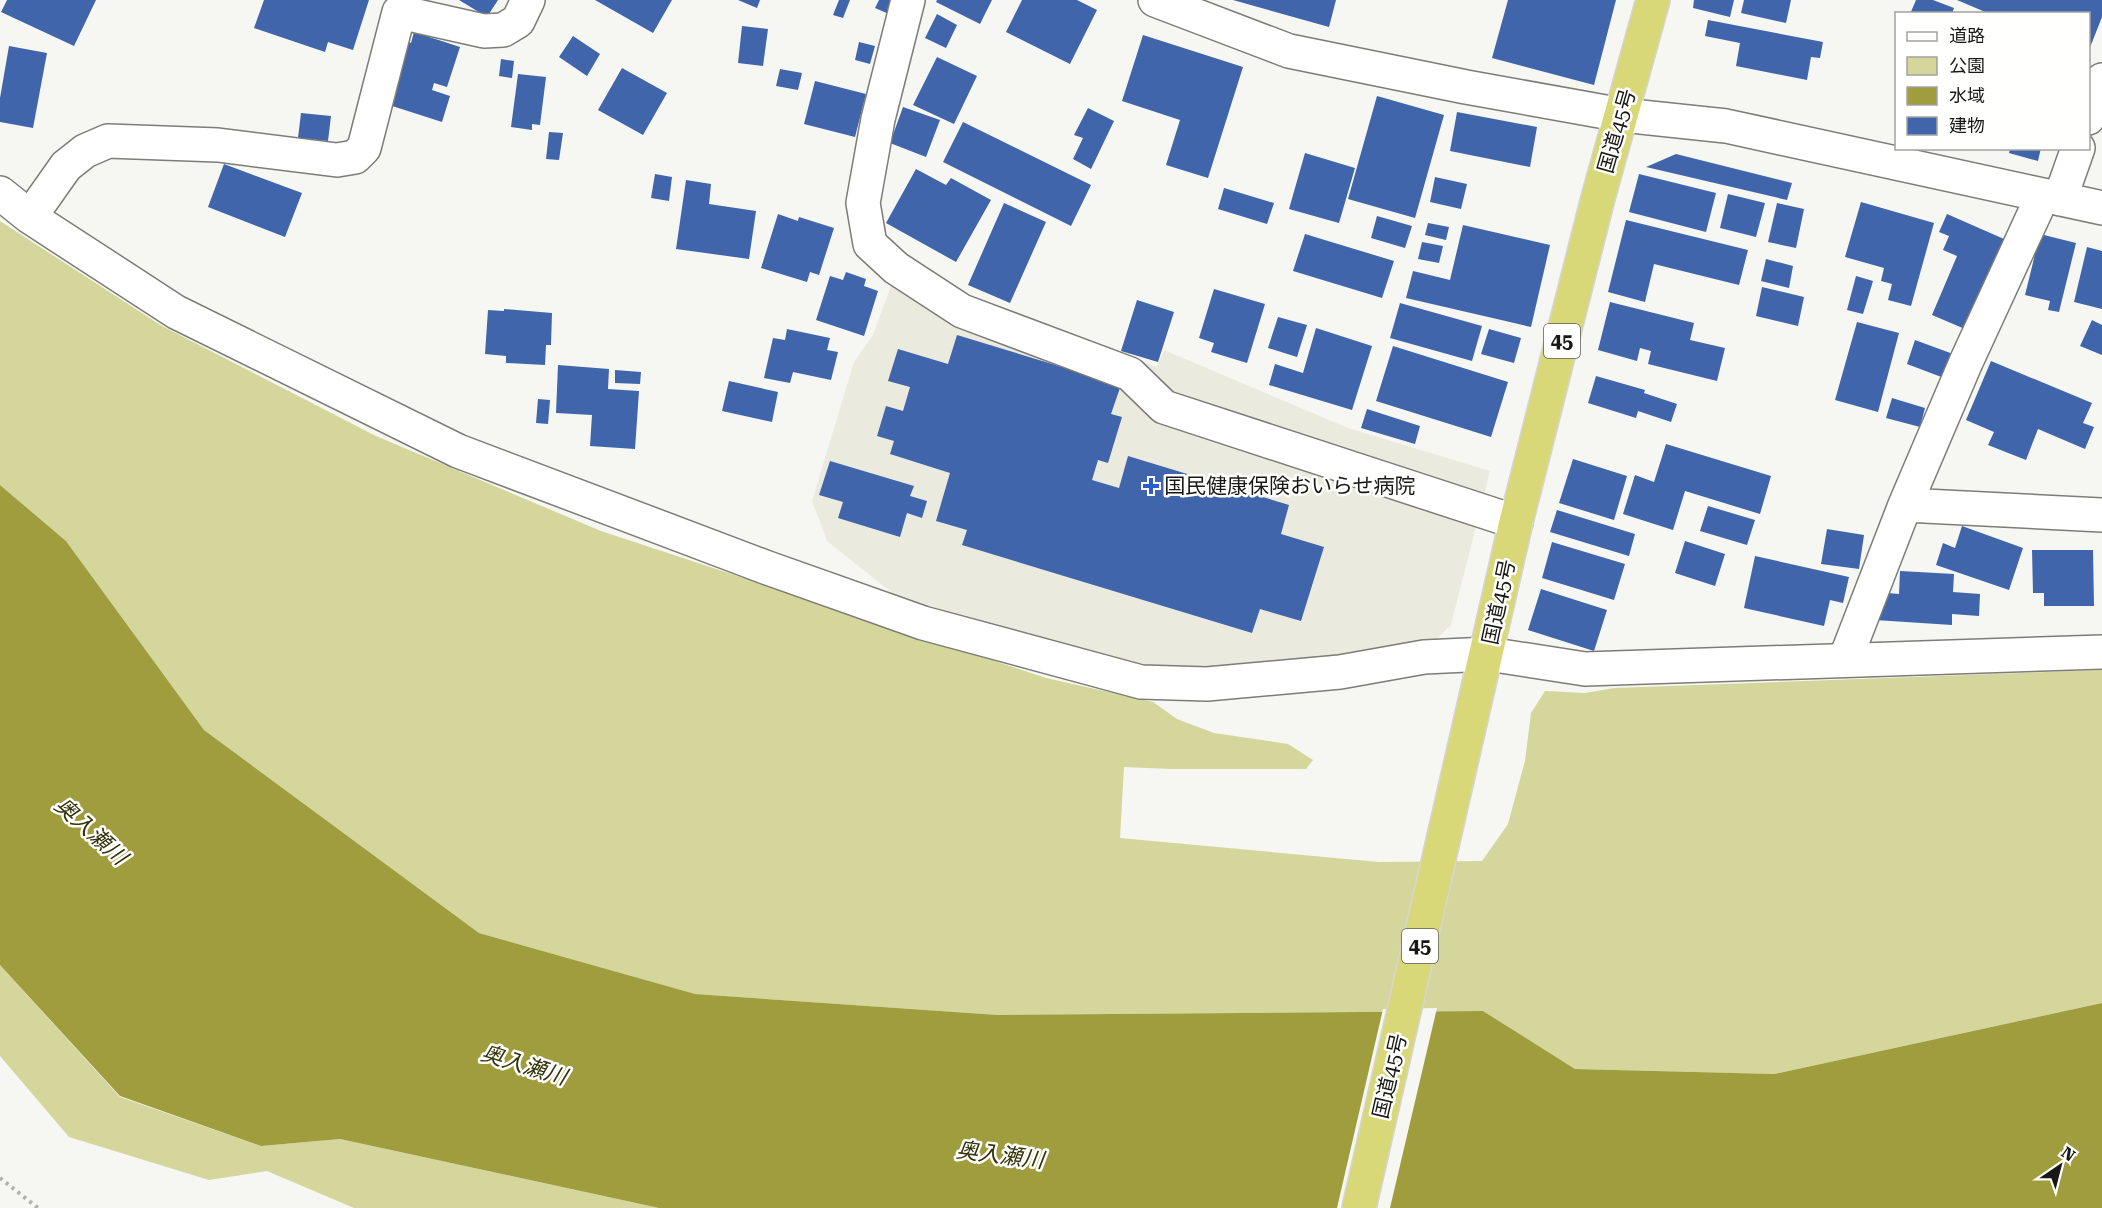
<svg xmlns="http://www.w3.org/2000/svg" width="2102" height="1208" font-family="'Roboto Serif','Noto Sans JP',serif">
<style>
.built{fill:#eaeade}
.green{fill:#d5d69c}
.water{fill:#9f9d3d}
.pier{fill:#f6f7f2}
.building{fill:#4165aa}
.lines{fill:none;stroke-linecap:round;stroke-linejoin:round}
.minor-casing{stroke:#7c7c78;stroke-width:36}
.highway-casing{stroke:#d5d5d5;stroke-width:36}
.path{stroke:#b1b1ad;stroke-width:4;stroke-dasharray:3 4.5;stroke-linecap:butt}
.minor{stroke:#fff;stroke-width:33}
.highway{stroke:#d9d878;stroke-width:33}
.poi-dot{fill:#295ecc;stroke:#fffffe;stroke-width:2}
.labels{text-anchor:middle;dominant-baseline:central;stroke-width:5;stroke-linejoin:round;paint-order:stroke}
.shield{fill:#fffffe;stroke:#5d5d5c;stroke-width:1.5}
.shield-label{font-size:20px;font-weight:bold;fill:#181816}
.street-label{font-size:21px;fill:#181816;stroke:#fffffe}
.poi-label{font-size:21px;fill:#181816;stroke:#fffffe;text-anchor:start}
.water-label{font-size:22px;font-style:italic;fill:#333208;stroke:#fffffe}
</style>
<rect width="100%" height="100%" fill="#f6f7f2"/>
<path class="built" d="M892 283 976 303 1157 367 1164 350 1348 428 1490 471 1451 625 1434 641 1395 650 1253 665 1138 668 896 596 827 541 812 501 854 362 873 335Z"/>
<path class="green" d="M0 221 162 326 376 436 601 531 1046 678 1153 702 1177 719 1214 733 1288 744 1313 760 1306 769H1171L1124 767 1120 838 1379 862 1482 861 1508 824 1525 761 1531 713 1545 691 1585 693 1614 688 2102 670V1003L1774 1074 1575 1069 1483 1011 998 1015 694 994 479 933 204 730 66 541 0 485Z
M0 965 120 1097 261 1146 340 1139 659 1208H354L267 1171 209 1180 69 1137 0 1056Z"/>
<path class="water" d="M0 485 66 541 204 730 479 933 695 994 998 1015 1483 1011 1575 1069 1774 1074 2102 1003V1208H659L340 1139 261 1146 120 1096 0 965Z"/>
<path class="pier" d="M1437 1008 1390 1208H1337L1383 1009Z"/>
<path class="building" d="M7 0H96L74 46 1 12Z
M264 0H369L353 50 328 42 325 52 254 28Z
M459 0H498L487 17Z
M595 0H672L653 33Z
M738 0H760L757 8Z
M839 0H850L843 18 833 15Z
M879 0H896L889 14 875 8Z
M937 0H992L980 24 936 2Z
M1022 0H1077L1097 10 1070 64 1006 32Z
M1233 0H1336L1329 27Z
M1508 0H1616L1594 85 1492 58Z
M1694 0H1734L1730 17 1693 8Z
M1744 0H1791L1786 23 1741 13Z
M1916 0H1933L1954 8 1952 14H1910Z
M1957 0H2102V17L2089 50 2088 14H1990Z
M937 14 957 25 946 48 925 38Z
M1708 20 1823 42 1820 58 1811 57 1807 80 1736 66 1740 43 1705 36Z
M742 26 768 29 763 66 738 63Z
M414 32 460 47 447 87 434 83 432 90 450 96 442 122 386 104 406 41 411 43Z
M1143 35 1243 67 1208 178 1166 165 1180 120 1122 101Z
M573 36 600 54 587 76 559 57Z
M859 42 875 46 870 64 855 60Z
M9 46 47 53 33 128 0 122V98Z
M937 57 977 76 954 124 913 105Z
M501 59 514 61 512 78 499 76Z
M622 68 667 93 643 135 598 110Z
M780 69 802 73 798 90 776 86Z
M518 74 546 77 540 125 532 124V130L511 127Z
M815 81 866 94 855 137 804 124Z
M1377 96 1444 115 1415 218 1348 199Z
M903 107 940 120 926 157 890 143Z
M1088 108 1114 121 1091 169 1073 159 1083 138 1074 135Z
M1457 112 1537 127 1530 167 1450 151Z
M301 113 331 116 328 141 298 138Z
M963 122 1091 185 1071 226 943 162Z
M549 132 563 133 559 160 546 159Z
M2010 148H2041L2038 161 2009 153Z
M1305 153 1355 168 1339 223 1289 209Z
M1676 154 1792 183 1787 200 1646 167Z
M224 164 302 193 285 237 208 207Z
M916 169 946 185 951 178 991 200 956 262 886 223Z
M655 174 672 177 669 201 651 198Z
M1639 174 1716 193 1706 232 1629 212Z
M1435 177 1467 184 1461 209 1430 202Z
M686 180 711 184 709 204 756 211 749 259 676 249Z
M1224 188 1274 203 1267 224 1218 209Z
M1728 194 1765 203 1756 237 1720 228Z
M1861 202 1934 223 1911 306 1888 300 1892 284 1881 281 1884 268 1845 257Z
M1004 203 1046 222 1010 303 968 285Z
M1777 203 1804 209 1796 248 1768 242Z
M778 214 798 221 799 217 834 228 819 275 810 272 807 282 761 268Z
M1947 214 2004 239 1965 329 1932 315 1957 256 1943 250 1949 236 1939 232Z
M1377 216 1412 226 1405 248 1371 238Z
M1626 220 1748 250 1739 285 1654 264 1645 302 1608 292Z
M1428 223 1449 227 1446 240 1425 235Z
M1463 225 1550 245 1531 327 1406 298 1413 271 1450 280Z
M1305 234 1394 261 1382 298 1293 271Z
M2040 234 2076 243 2059 312 2048 310 2050 301 2025 295Z
M1422 242 1443 246 1439 263 1418 259Z
M2087 247 2102 251V309L2074 302Z
M1766 259 1793 266 1789 288 1761 281Z
M846 272 866 279 864 286 878 291 864 336 816 320 830 276 843 280Z
M1856 276 1873 281 1863 314 1847 310Z
M1762 287 1804 297 1798 326 1756 316Z
M1214 289 1265 304 1247 363 1211 352 1214 343 1199 338Z
M1137 300 1174 312 1158 362 1121 351Z
M1610 302 1694 323 1690 340 1725 348 1717 381 1648 364 1651 351 1640 348 1637 361 1598 350Z
M1400 303 1482 326 1472 361 1390 338Z
M504 309 552 313 551 345H546L545 365 506 363V356L485 354 488 310 504 311Z
M1278 317 1307 325 1297 357 1268 348Z
M2092 320 2102 325V355L2080 346Z
M1857 322 1899 333 1878 412 1835 400Z
M1316 328 1372 346 1352 410 1269 385 1275 364 1303 373Z
M787 329 830 338 827 350 838 352 831 380 793 372 790 383 764 378 773 338 785 340Z
M1489 329 1521 338 1514 363 1481 354Z
M957 335 1121 385 1111 414 1122 417 1108 463 1098 460 1092 480 1119 488 1128 456 1289 505 1281 534 1324 547 1301 621 1260 609 1252 633 962 545 967 530 936 521 950 473 890 454 894 441 877 436 886 406 903 411 910 387 888 381 898 349 948 364Z
M1915 340 1953 354 1944 378 1907 364Z
M1393 346 1508 382 1491 437 1376 401Z
M1991 361 2092 403 2083 423 2094 427 2085 449 2038 429 2026 460 1988 445 1994 432 1966 420Z
M558 365 609 369 608 389 639 391 635 449 590 446 592 415 556 413Z
M615 370 641 372 640 384 615 383Z
M1596 376 1645 390 1644 393 1677 404 1671 422 1638 411 1636 418 1588 403Z
M729 381 778 392 772 422 722 411Z
M1892 398 1925 408 1920 427 1886 418Z
M538 399 550 400 548 424 536 423Z
M1367 409 1420 426 1415 444 1361 428Z
M1666 444 1771 476 1760 514 1685 491 1673 530 1623 514 1635 475 1654 482Z
M1573 459 1627 476 1614 520 1559 503Z
M830 461 914 486 910 496 927 501 922 518 907 513 900 537 838 518 843 502 819 495Z
M1708 506 1755 520 1747 545 1700 531Z
M1557 510 1635 534 1629 556 1550 532Z
M1962 526 2023 548 2009 590 1936 565 1943 543 1955 548Z
M1827 529 1864 535 1859 569 1821 564Z
M1685 541 1725 554 1715 586 1675 573Z
M1552 542 1625 564 1614 600 1542 578Z
M2032 550H2093L2094 606H2044V593H2033Z
M1755 556 1849 577 1843 603 1830 600 1824 626 1744 608Z
M1900 571 1954 574 1953 592 1980 594 1979 616 1952 614V625L1875 620 1877 592 1899 594Z
M1541 589 1607 610 1594 651 1528 630Z"/>
<g class="lines">
<g class="minor-casing">
<path id="minor" d="M908 0 878 119 863 203 870 244 896 268 962 311 1130 374 1164 407 1516 522
M1155 0 1289 51 1466 87 1622 115 1726 126 2102 208
M2088 118 2102 80
M0 193 30 217 176 312 458 451 765 567 923 623 1141 682 1207 684 1340 672 1424 657 1488 654 1585 669 2102 652
M2060 199 2078 148
M30 217 66 166 85 151 108 141 218 145 337 160 355 157 364 148 399 12 484 31 503 30 518 21 528 0
M1905 505 2102 515
M1845 660 1905 505 1966 362 2043 195"/>
</g>
<g class="highway-casing">
<path id="highway" d="M1359 1208 1516 522 1598 198 1653 0"/>
</g>
<path class="path" d="M0 1178 38 1208"/>
<use href="#minor" class="minor"/>
<use href="#highway" class="highway"/>
</g>
<path class="poi-dot" d="M1148 477h6v6h6v6h-6v6h-6v-6h-6v-6h6z"/>
<g class="labels">
<g class="shield">
<rect x="1544" y="324" width="36" height="34" rx="4.5"/>
<rect x="1402" y="929" width="36" height="34" rx="4.5"/>
</g>
<g class="shield-label">
<text x="1562" y="341">45</text>
<text x="1420" y="946">45</text>
</g>
<g class="street-label">
<text transform="translate(1617 131) rotate(-74)">国道45号</text>
<text transform="translate(1499 602) rotate(-78)">国道45号</text>
<text transform="translate(1390 1076) rotate(-77)">国道45号</text>
</g>
<g class="poi-label">
<text x="1164" y="486">国民健康保険おいらせ病院</text>
</g>
<g class="water-label">
<text transform="translate(91 831) rotate(42)">奥入瀬川</text>
<text transform="translate(524 1065) rotate(17)">奥入瀬川</text>
<text transform="translate(1000 1155) rotate(7)">奥入瀬川</text>
</g>
</g>
<rect x="1895" y="12" width="195" height="138" fill="#fffffe" stroke="#a3a3a1" stroke-width="1.5"/>
<rect x="1907" y="32" width="30" height="9" fill="#ffffff" stroke="#a3a3a1" stroke-width="1.5"/>
<text x="1949" y="42" font-size="18" fill="#181816">道路</text>
<rect x="1907" y="57" width="30" height="18" fill="#d5d69c" stroke="#a3a3a1" stroke-width="1.5"/>
<text x="1949" y="72" font-size="18" fill="#181816">公園</text>
<rect x="1907" y="87" width="30" height="18" fill="#9f9d3d" stroke="#a3a3a1" stroke-width="1.5"/>
<text x="1949" y="102" font-size="18" fill="#181816">水域</text>
<rect x="1907" y="117" width="30" height="18" fill="#4165aa" stroke="#a3a3a1" stroke-width="1.5"/>
<text x="1949" y="132" font-size="18" fill="#181816">建物</text>
<g transform="translate(2060 1166) rotate(35)" stroke="#fffffe" stroke-width="4.5" paint-order="stroke">
<path d="M0-4.5L10 22L0 15L-10 22Z" fill="#181816"/>
<text y="-9" font-size="16" font-weight="bold" text-anchor="middle" fill="#181816">N</text>
</g>
</svg>
